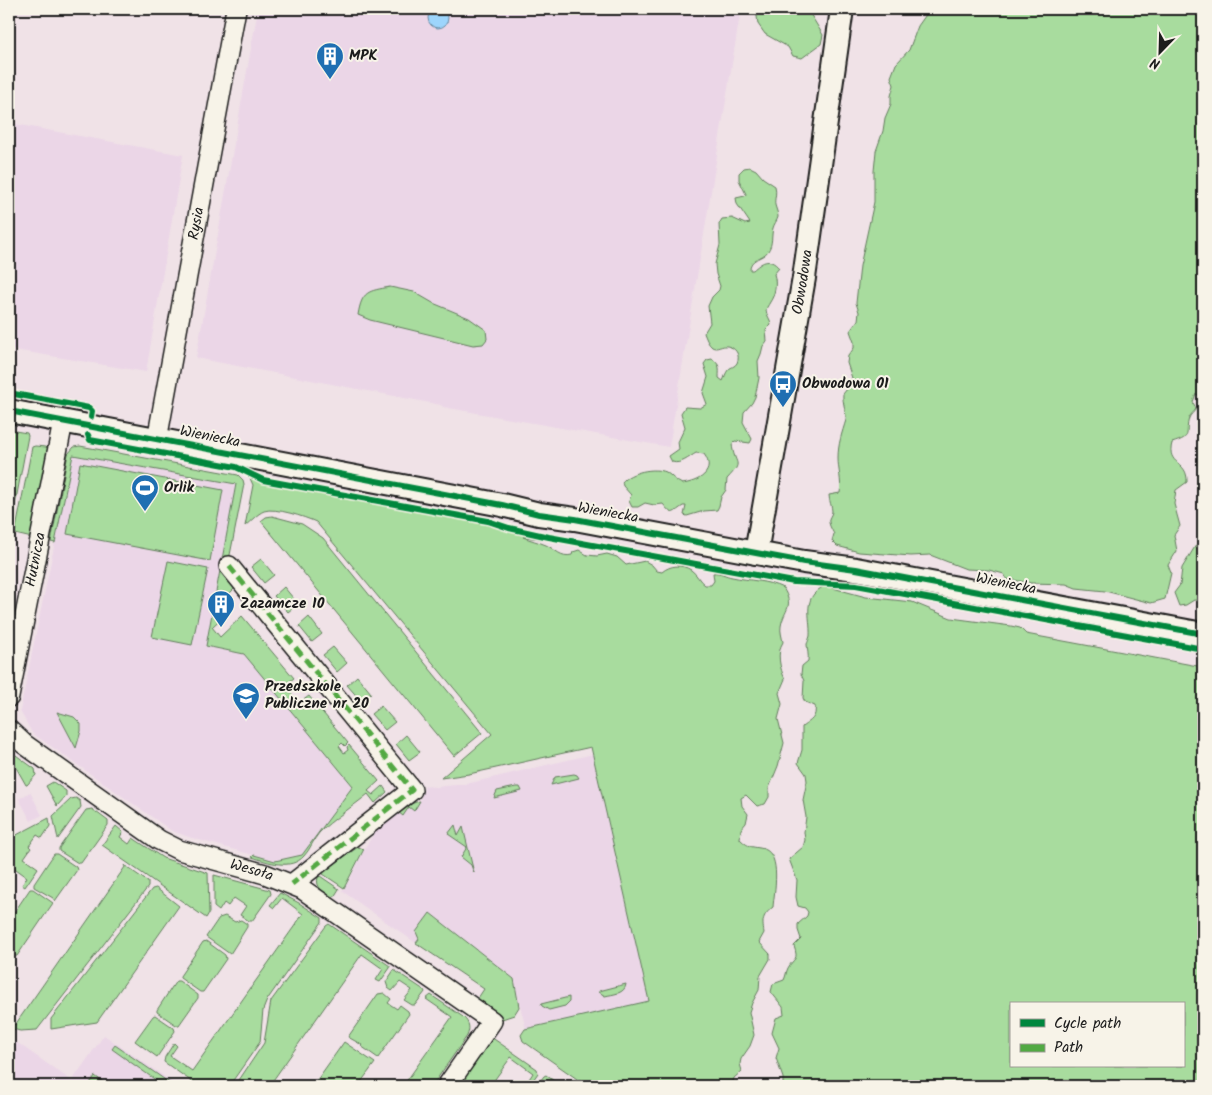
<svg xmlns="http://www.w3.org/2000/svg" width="1212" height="1095" font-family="Kalam,sans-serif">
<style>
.built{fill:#ebd6e7}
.green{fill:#a8dc9e;stroke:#627c5d;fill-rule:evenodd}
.water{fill:#9dd5fc;stroke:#698ba2}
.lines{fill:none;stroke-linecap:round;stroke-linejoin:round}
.minor-casing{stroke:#1c1c1c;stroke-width:22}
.tertiary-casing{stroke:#1c1c1c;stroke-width:26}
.minor{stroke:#f7f3e8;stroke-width:19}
.tertiary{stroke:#f7f3e8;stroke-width:22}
.quiet{stroke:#52a943;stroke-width:5;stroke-dasharray:10 5;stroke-linecap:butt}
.cycleway-casing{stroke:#f7f3e8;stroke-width:9}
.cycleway{stroke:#00873e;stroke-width:6}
.labels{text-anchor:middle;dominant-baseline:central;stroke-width:4;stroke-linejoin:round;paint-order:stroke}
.poi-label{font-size:15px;font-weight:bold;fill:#1c1c1c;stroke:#f7f3e8;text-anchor:start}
.street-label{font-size:15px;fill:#1c1c1c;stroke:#f7f3e8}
</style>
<rect width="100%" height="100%" fill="#f0e2e7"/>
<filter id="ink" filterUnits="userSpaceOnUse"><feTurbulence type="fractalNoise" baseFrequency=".02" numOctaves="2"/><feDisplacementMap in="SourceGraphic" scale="10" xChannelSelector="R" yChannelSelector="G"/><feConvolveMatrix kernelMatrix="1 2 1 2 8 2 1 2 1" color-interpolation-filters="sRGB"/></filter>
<g filter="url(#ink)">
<path class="built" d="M258 9H741L669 447 443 407 441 405 196 358Z
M9 123 183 155 146 372 9 349Z
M73 455 236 484 206 646 244 654 353 786 302 855 275 861 192 838 172 831 32 733 20 711Z
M593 754 649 1001 526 1029 513 978 430 913 416 932 419 939 416 943 342 891 349 881 366 846 374 834 375 829 412 802 420 801 425 786 436 787 466 784Z
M30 792 42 815 31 821 19 799Z
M104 1035 178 1086H9V1037L72 1081Z"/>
<path class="green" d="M756 9H809V12L823 35 821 44 802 58 793 56 788 47 765 34 758 24Z
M930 9H1203V381L1201 384 1203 386V403L1200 396 1196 394 1193 402 1196 409C1194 412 1190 415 1189 418 1184 435 1194 436 1172 443 1166 466 1188 460 1187 482L1176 490 1174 504 1180 526 1174 535 1177 551 1168 565 1171 573 1165 599 1151 603 1105 591 1076 588 1066 584 1031 583 1007 579 1004 574 989 570 966 569 930 555 911 556 859 552 837 546 832 541 834 534C832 530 828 524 829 519 830 516 832 514 832 511 832 506 829 501 829 495L840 493C842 481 838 470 838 458 838 444 842 433 846 420 847 414 842 402 843 394L851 384 852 378 847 363 848 356 854 348V342L850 331 858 320 859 312 856 303 860 266 874 202V171L876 151 883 131 885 118 891 104V96L894 85 891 77 896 64 909 50 918 26Z
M750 167 756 170 763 178 775 186C777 195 774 198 775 205 776 209 778 213 778 217 777 221 774 224 773 228 771 236 773 244 768 251 763 259 749 258 750 270H753C761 263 769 256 779 268L774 274C777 283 775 295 770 302 768 306 767 306 766 310 766 315 771 319 771 325L766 330 767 341 763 346 761 354 758 361 759 378 755 397 752 403 744 412 743 422 752 439 750 443 735 441 732 444C734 466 745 460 727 479L726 490 721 497 719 506 717 510 704 511 687 516 684 515 686 506H683C671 514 673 516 663 504L654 505 645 503 638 507H632L629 501 631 495 623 486 622 482C630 472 654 467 666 472 672 476 675 481 682 484 698 482 717 472 704 454L696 453C689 457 681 465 672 462L669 456 679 449 678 442 685 427 681 413 685 407 700 408 707 404 703 393 708 377 704 364 707 360 712 359C721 365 719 368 719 378L723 381C725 377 725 374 728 370 730 367 735 367 737 363 741 355 735 347 727 346 722 345 717 350 712 347 708 344 706 338 704 333L710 323 708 306 712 297 719 290 720 286 716 274 715 264 720 245 719 224 722 219 732 218 745 224 750 223 737 204 736 198 745 196 746 194 739 180V173L744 168Z
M390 287 414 292 433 303 469 318 486 330 487 339 483 344 473 345 370 320 358 315C362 291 368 291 390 287Z
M9 430 27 433 28 436 12 521 9 518Z
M35 446 46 447 49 450 32 538 15 534 32 447Z
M80 446 238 475 243 480 244 484 230 555 235 561 237 586 221 602 229 611 212 627 220 637 242 616 294 678 285 685 299 703 309 696 348 743 345 746 342 743 339 746 344 753 348 750 347 747 349 745 379 781 368 791 373 795 383 786 387 792 375 803 368 794C354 806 330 821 319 833 313 840 310 850 304 856 291 871 268 862 252 857L254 855 275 861 302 855 353 786 244 654 206 646 236 484 73 455 55 543 51 542 68 454 74 447Z
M80 463 223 490 210 561 67 534Z
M249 476 266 483 488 524 504 529 548 540 523 537C530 540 539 542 546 545 555 549 561 558 572 555L573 552 579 550 587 555 597 556 607 554 617 557 626 565 645 561 652 565 657 571 662 572C670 565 682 564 691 570 697 574 699 581 705 585H711L714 581 713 573C720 572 726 576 732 577 750 581 766 580 783 588 795 607 784 609 781 626 780 631 782 637 783 642 776 653 780 669 785 679L779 693 782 704 778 719 784 743 778 766 769 788V797L765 804 757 806 746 795 741 798 742 806 748 814 746 823 741 829 740 839C750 849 753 846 764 849 782 855 774 893 773 907 762 916 762 920 764 933L759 942 770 954V959L760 976 759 990 752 1003 749 1012 754 1035 750 1046 741 1059 740 1064 742 1071 734 1078 732 1085 587 1086 523 1041 521 1035 525 1029 649 1001 591 747 469 774 441 778 492 734 316 522C305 517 275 507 264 511 257 514 251 521 245 526L253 485Z
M272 516 302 524 323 538 482 733 454 756 261 521 266 517Z
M1203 544V601L1194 600 1186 605 1179 606 1174 593 1180 585 1182 568 1196 545Z
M261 559 274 575 264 583 251 567Z
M168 561 208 569 192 645 152 637Z
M825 586 866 597 912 602 951 618 1011 626 1020 628 1026 634 1203 667V1086H783V1078L776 1058 779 1048 772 1033 776 1018 784 1015 783 1007 771 992 773 984 784 980C786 976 786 972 788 968 794 957 799 961 794 946L801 939 798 930V924L807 916 808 912 805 908 798 906 796 897 797 880 789 859 803 847 805 840 804 832 806 817 803 800 807 781 806 774 798 763 802 750V727C811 720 817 718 815 706L805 702 803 698 804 681 801 674 802 666 808 661C809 655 807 649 807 644 808 642 809 639 810 636 811 616 801 597 825 586ZM1011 1004H1183V1066H1011Z
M284 587 298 604 288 612 274 596Z
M309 617 322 634 312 642 299 626Z
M333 647 347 663 337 672 323 655Z
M357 676 371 693 361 701 347 685Z
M381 706 395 722 385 730 371 714Z
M57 712 74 717 81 724V731L76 748Z
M406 735 420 752 409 760 396 744Z
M9 750 35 769 36 775 27 785H26L9 755Z
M574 774 577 775 579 778 551 785 555 777Z
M53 782 66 791V796L57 806 46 786Z
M516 787H520L522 791 494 798 497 791Z
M76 798 80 801 81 807 58 839 53 816 71 799Z
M419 801H420L414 811 409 807 403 816 398 812 405 806Z
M92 809 108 821V825L81 863H78L59 851V848L86 810Z
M49 818 50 826 42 838 37 835 29 846 31 848 24 858 38 868 25 887 22 885 27 877 9 864V839Z
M455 825 458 836 463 827 474 873 471 865 461 857 467 847 448 834Z
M116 826 123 832 120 837 129 844 133 838 163 858 208 873 209 913 206 918 102 845Z
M358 847 364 849 344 888 323 874V872Z
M54 854H57L76 867 77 870 55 901 53 898 34 887V884Z
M124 865 148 882V887L37 1030 20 1031 9 1028V1021L15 1025 125 867Z
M214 875 270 890 271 894 252 921H249L240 915 246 906 234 898 228 906 224 903 219 911 214 907Z
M320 876 339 889 334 897H332C324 892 315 888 318 877Z
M156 888 179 906 97 1022 51 1029V1019L152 889Z
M30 889H33L53 903 17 956H14L9 952V920Z
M280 893 299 903 322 918V922L267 1000 263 1010 260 1042 229 1086H198L164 1062 165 1057 174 1043 177 1046 170 1056 192 1071 303 914 282 898 274 908 270 905Z
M430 913 514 979 519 1007 514 1015 502 1019 476 1001 484 989 416 943 419 939 416 932Z
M225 916 235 922 241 920 247 924V927L230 954 206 937 219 918Z
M329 924 390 966V968L380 982 376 980 383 969 362 954 269 1086H235L264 1043 271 1001 326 926Z
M206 941 225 955 226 959 203 992H200L180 978V976L203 942Z
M394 970 424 990 425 992 415 1005H412L404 1000 412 990 400 982 392 991 388 988 386 982Z
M176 981H179L198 995V998L179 1025H176L157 1012V1010Z
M626 984C625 994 613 994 605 996L599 992V991Z
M384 993 391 999 388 1003 397 1009 400 1005 408 1011 409 1014 378 1058 361 1046 362 1045 348 1037 378 994Z
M431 995 463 1017C470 1023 470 1029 467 1036L432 1086H403L452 1017 426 999Z
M569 997V1002L565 1006 549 1010 542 1006 541 1004Z
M155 1015 174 1028 175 1031 157 1057 135 1041 153 1016Z
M491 1037 537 1069 538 1073 529 1086 526 1084 533 1073 511 1057 490 1086H456Z
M344 1042 375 1063 358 1086H321L317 1084V1080Z
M115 1045 174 1086H164L112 1049Z
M546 1075 554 1081 552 1085 547 1081 544 1086H536L544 1076Z
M95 1076 108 1086H88Z"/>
<path class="water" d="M428 18a10 10 0 1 1 20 0a10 10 0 1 1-20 0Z"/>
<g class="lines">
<g class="minor-casing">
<g id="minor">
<path id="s1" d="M157 440 236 9"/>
<path d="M229 566 412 790 292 884"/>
<path id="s2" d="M9 697 63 422"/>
<path id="s3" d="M9 730 24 744 159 840 179 850 265 874 302 889 492 1021 447 1086"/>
</g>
</g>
<g class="tertiary-casing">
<g id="tertiary">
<path d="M9 411 502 505 539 514 575 519 804 562 856 569 1203 634"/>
<path id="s4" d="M756 553 804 278 842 9"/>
</g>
</g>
<use href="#minor" class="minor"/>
<use href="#tertiary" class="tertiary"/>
<path class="quiet" d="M229 566 412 790 292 884"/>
<g class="cycleway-casing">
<path id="cycleway" d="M9 393 89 408 92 411 91 417
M9 411 502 505 539 514 575 519 804 562 856 569 1203 634
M88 435 90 440 236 467 263 480 488 521 509 528 549 537 794 582 856 585 1203 649"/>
</g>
<use href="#cycleway" class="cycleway"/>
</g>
</g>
<defs>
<g id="building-pin" transform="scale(1.4375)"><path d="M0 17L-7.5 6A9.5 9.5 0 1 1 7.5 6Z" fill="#1f6fb2" stroke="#f7f3e8"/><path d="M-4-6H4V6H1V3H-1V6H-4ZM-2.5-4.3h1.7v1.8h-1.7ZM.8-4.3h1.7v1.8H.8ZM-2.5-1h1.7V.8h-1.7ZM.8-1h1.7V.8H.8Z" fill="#fff"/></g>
<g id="bus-pin" transform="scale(1.4375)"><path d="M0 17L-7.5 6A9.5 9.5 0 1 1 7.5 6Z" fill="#1f6fb2" stroke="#f7f3e8"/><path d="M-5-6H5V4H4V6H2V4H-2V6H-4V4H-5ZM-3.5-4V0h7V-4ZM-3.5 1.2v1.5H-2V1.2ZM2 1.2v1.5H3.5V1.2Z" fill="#fff"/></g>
<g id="stadium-pin" transform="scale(1.4375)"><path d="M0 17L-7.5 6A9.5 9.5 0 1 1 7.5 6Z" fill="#1f6fb2" stroke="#f7f3e8"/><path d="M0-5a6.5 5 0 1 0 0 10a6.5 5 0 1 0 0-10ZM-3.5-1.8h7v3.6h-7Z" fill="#fff"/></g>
<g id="school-pin" transform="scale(1.4375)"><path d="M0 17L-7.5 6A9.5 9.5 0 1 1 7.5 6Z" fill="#1f6fb2" stroke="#f7f3e8"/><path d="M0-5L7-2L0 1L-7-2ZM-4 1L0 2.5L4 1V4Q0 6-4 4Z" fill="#fff"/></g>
</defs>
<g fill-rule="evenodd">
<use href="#building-pin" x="330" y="56"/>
<use href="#bus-pin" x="783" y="384"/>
<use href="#stadium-pin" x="145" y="488"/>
<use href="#building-pin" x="221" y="604"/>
<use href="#school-pin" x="246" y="696"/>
</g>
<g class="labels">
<g class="poi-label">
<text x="349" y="56">MPK</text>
<text x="802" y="384">Obwodowa 01</text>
<text x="164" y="488">Orlik</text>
<text x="240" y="604">Zazamcze 10</text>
<text x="265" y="687">Przedszkole<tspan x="265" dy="17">Publiczne nr 20</tspan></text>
</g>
<g class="street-label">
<text stroke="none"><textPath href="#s1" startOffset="220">Rysia</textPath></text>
<text stroke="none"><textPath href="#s4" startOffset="275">Obwodowa</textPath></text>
<text transform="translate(210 437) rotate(11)">Wieniecka</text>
<text transform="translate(608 513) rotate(10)">Wieniecka</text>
<text stroke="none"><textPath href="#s2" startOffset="140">Hutnicza</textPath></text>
<text transform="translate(1006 584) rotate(11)">Wieniecka</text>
<text stroke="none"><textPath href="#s3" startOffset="284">Wesoła</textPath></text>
</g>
</g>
<rect width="1212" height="1095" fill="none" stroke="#f7f3e8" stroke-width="30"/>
<rect x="15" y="15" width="1182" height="1065" fill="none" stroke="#1c1c1c" stroke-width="2" filter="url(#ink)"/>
<rect x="1010" y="1002" width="175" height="65" fill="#f7f3e8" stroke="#9f9d96"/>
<rect x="1020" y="1019" width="25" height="8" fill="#00873e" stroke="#9f9d96"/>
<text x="1054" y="1028" font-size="15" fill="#1c1c1c">Cycle path</text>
<rect x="1020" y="1044" width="25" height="8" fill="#52a943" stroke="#9f9d96"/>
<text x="1054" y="1052" font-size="15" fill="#1c1c1c">Path</text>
<g transform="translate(1160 52) rotate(203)" stroke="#f7f3e8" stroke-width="4" paint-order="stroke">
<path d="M0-4L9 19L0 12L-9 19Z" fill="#1c1c1c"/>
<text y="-8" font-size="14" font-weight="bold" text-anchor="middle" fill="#1c1c1c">N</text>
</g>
</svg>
